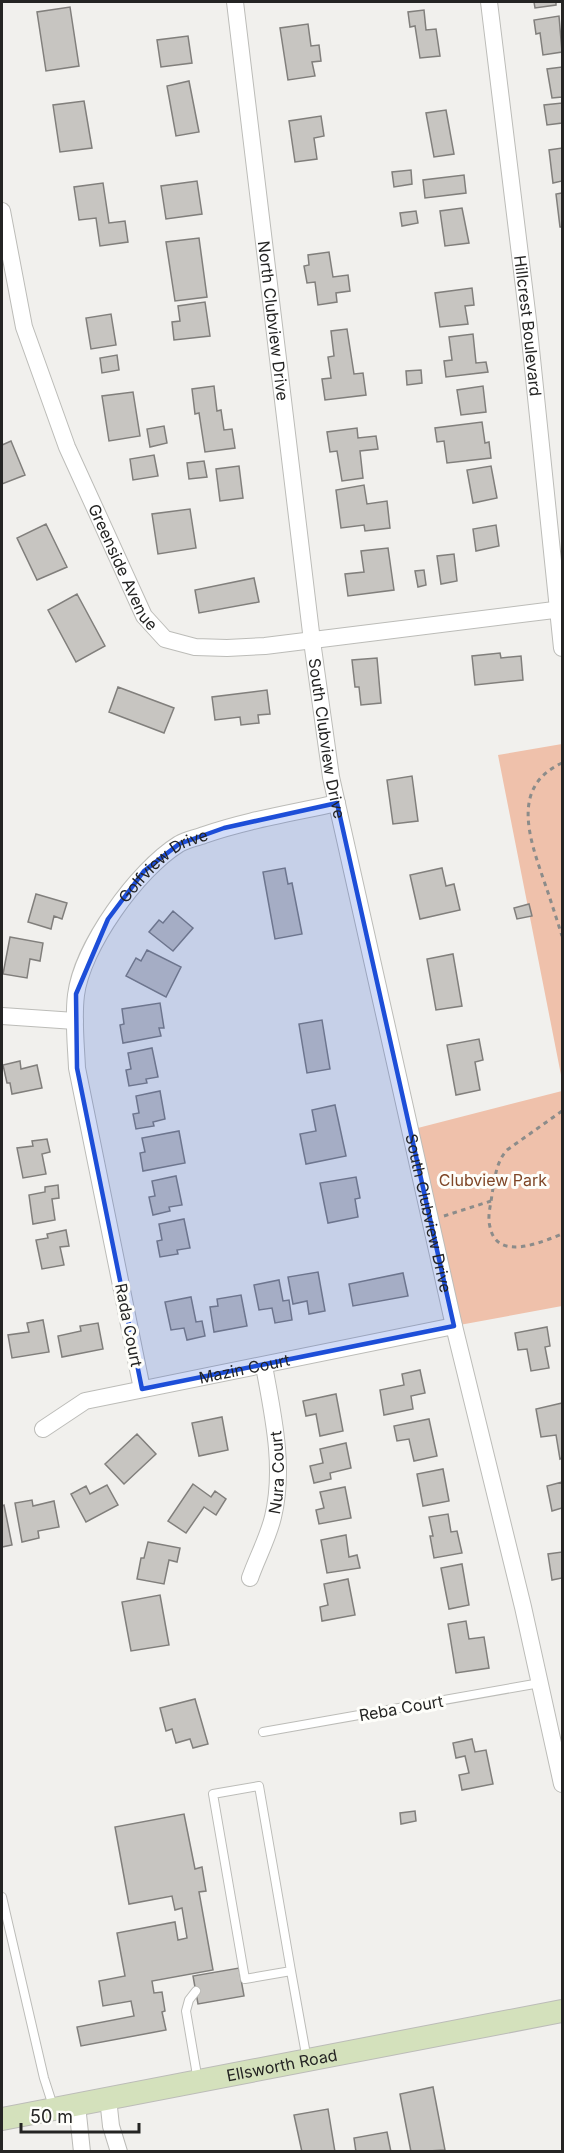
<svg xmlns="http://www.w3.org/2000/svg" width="564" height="2153" font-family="Inter,sans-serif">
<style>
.park{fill:#efc1ab}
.building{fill:#c7c5c1;stroke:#817f7c;stroke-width:1.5}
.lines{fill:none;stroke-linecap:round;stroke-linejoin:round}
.lane-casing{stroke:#bcbcb8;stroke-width:10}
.street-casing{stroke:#bcbcb8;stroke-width:18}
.secondary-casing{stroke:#bcbcb8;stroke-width:24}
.path{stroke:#8c8c8a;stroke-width:3;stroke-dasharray:4.5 4.5;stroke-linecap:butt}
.lane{stroke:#fff;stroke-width:8}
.street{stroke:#fff;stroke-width:16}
.secondary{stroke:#d4e1bc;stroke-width:22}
.marked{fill:#1d4ed8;fill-opacity:0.2;stroke:#1d4ed8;stroke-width:4.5;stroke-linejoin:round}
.labels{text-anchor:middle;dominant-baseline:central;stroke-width:6;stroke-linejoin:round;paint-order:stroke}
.street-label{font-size:16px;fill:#242423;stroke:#fefefa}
.park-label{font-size:16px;fill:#7f4627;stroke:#fefefa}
</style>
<rect width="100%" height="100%" fill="#f1f0ed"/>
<path class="park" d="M562 744V1080L498 755Z
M562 1091V1306L454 1326 410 1130Z"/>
<path class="building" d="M534 2H556V5L535 8Z
M70 7 79 66 46 71 37 12Z
M424 10 426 30 436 29 440 56 420 58 415 26 410 27 408 12Z
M559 16 562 52 543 55 540 33 536 34 534 20Z
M308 24 311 46 319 45 321 61 312 62 315 76 288 80 280 28Z
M188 36 192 63 161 67 157 40Z
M562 67V97L552 98 547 69Z
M189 81 199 132 176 136 167 86Z
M84 101 92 148 60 152 53 105Z
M562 103V123L547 125 544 105Z
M446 110 454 154 434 157 426 113Z
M321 116 324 136 314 138 317 159 295 162 289 121Z
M562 148V181L553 183 549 150Z
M411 170 412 184 394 187 392 172Z
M464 175 466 193 425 198 423 180Z
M197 181 202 214 166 219 161 186Z
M103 183 109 223 125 221 128 242 100 246 96 218 79 220 74 187Z
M562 193V227H560L556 194Z
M462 208 469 243 445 246 440 211Z
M416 211 418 223 402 226 400 213Z
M199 238 207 297 175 301 166 242Z
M329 252 333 277 348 275 350 291 336 293 337 302 318 305 315 282 307 283 304 266 309 265 308 255Z
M472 288 474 305 465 306 468 324 440 327 435 293Z
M205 302 210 336 174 340 172 322 180 321 178 306Z
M111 314 116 345 91 349 86 318Z
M347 329 354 374 363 373 366 395 325 400 322 379 331 378 328 357 334 356 331 331Z
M473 334 476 363 486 362 488 372 446 377 444 361 452 360 449 337Z
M117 355 119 370 102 373 100 358Z
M421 370 422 383 407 385 406 371Z
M214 386 217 411 221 410 224 430 232 429 235 448 205 452 199 413 195 414 192 389Z
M483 386 486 412 461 415 457 390Z
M133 392 140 436 109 441 102 396Z
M482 422 485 443 489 442 491 458 447 463 444 441 437 442 435 428Z
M164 426 167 443 150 447 147 429Z
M357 428 358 438 376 436 378 449 360 451 363 478 342 481 337 451 330 452 327 432Z
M11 441 25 475 2 484V445Z
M154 455 158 476 133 480 130 459Z
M204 461 207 477 189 479 187 463Z
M239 466 243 498 220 501 216 469Z
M491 466 497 498 473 503 467 470Z
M364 485 367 504 387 501 390 528 365 531 364 525 341 528 336 490Z
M190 509 196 548 158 554 152 514Z
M46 524 67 567 37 580 17 538Z
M496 525 499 546 476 551 473 529Z
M388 548 394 590 348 596 345 574 364 572 361 551Z
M454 554 457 581 441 584 437 556Z
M424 570 426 585 418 587 415 571Z
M254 578 259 602 199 613 195 590Z
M77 594 105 646 76 662 48 610Z
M500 653 501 658 521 656 523 680 475 685 472 656Z
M377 658 381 703 361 705 359 687H355L352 660Z
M118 687 174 708 164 733 109 712Z
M267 690 270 714 258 715 259 723 241 725 240 717 215 720 212 697Z
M412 776 418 821 393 824 387 780Z
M285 868 288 884 292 883 302 934 275 939 263 872Z
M442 868 446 886 454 884 460 910 420 919 410 875Z
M36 894 67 903 62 919 54 916 51 929 28 922Z
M529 904 532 916 517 919 514 908Z
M173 911 193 928 173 951 149 932 159 920 163 923Z
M10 937 43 943 40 961 30 959 27 978 3 974Z
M147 950 181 967 166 997 126 976 136 958 141 961Z
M453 954 462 1006 436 1010 427 959Z
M160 1003 164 1028H159L161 1036 123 1043 120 1025 124 1024 122 1009Z
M322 1020 330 1069 307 1073 299 1024Z
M479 1039 483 1060 475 1062 480 1090 456 1095 447 1045Z
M152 1048 158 1077 146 1079 147 1083 129 1086 126 1070 131 1069 128 1053Z
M20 1061 21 1069 37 1065 42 1088 12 1094 10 1083H7L3 1065Z
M160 1091 165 1119 153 1122 154 1126 136 1129 133 1114 139 1113 136 1096Z
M335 1105 346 1156 306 1164 300 1134 316 1131 312 1110Z
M179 1131 185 1163 143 1171 140 1153 145 1152 142 1138Z
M47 1139 50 1152 42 1154 46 1174 23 1178 17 1148 33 1146 32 1141Z
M176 1176 182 1205 169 1207 170 1211 153 1215 149 1197 155 1196 152 1181Z
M356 1177 360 1198 355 1199 358 1217 328 1223 320 1183Z
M58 1185 59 1198 52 1199 55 1220 33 1224 29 1195 45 1192V1187Z
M184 1219 190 1248 177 1250 178 1254 160 1257 157 1241 162 1240 159 1224Z
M66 1230 69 1246 60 1247 64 1265 42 1269 36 1240 48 1238 47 1234Z
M318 1272 325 1311 309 1314 307 1301 293 1304 288 1277Z
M403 1273 408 1296 353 1306 349 1284Z
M279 1280 283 1301 289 1300 292 1320 275 1323 272 1308 259 1310 254 1285Z
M241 1295 247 1326 214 1332 210 1307 218 1306 217 1299Z
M191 1297 196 1322 202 1321 205 1336 187 1340 184 1328 171 1330 165 1302Z
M43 1320 49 1352 12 1358 8 1335 29 1332 27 1323Z
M98 1323 103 1349 62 1357 58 1336 81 1331 80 1326Z
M547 1327 550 1346 545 1347 549 1368 531 1371 527 1349 518 1350 515 1333Z
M420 1370 425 1393 411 1396 413 1409 384 1415 380 1390 404 1385 402 1374Z
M336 1394 343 1431 320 1436 316 1414 306 1416 303 1401Z
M562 1403V1458L560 1459 556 1435 541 1437 536 1409Z
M222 1417 228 1450 199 1456 192 1423Z
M429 1419 437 1456 414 1461 409 1439 397 1441 394 1426Z
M137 1434 156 1454 124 1484 105 1464Z
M346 1443 351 1468 330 1473 331 1479 314 1483 310 1466 323 1463 320 1449Z
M443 1469 449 1501 423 1506 417 1474Z
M562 1482V1508L552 1511 547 1486Z
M193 1484 211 1497 215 1491 226 1499 216 1515 204 1507 186 1533 168 1521Z
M107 1485 118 1505 86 1522 71 1494 86 1486 90 1494Z
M345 1487 351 1518 319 1524 316 1510 324 1508 320 1492Z
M32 1500 33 1506 54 1501 59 1527 38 1531 39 1538 22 1542 15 1503Z
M4 1505 12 1545 2 1547V1506Z
M448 1514 451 1532 457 1531 462 1553 434 1558 430 1536H433L429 1517Z
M346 1535 349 1557 357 1555 360 1568 327 1573 321 1540Z
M148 1542 180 1548 177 1562 169 1560 164 1584 137 1579 141 1558H144Z
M562 1552V1578L552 1580 548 1554Z
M462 1564 469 1605 449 1609 441 1568Z
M348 1579 355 1615 322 1621 320 1607 328 1605 324 1584Z
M160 1595 169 1645 131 1651 122 1602Z
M466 1621 469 1639 484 1637 489 1668 456 1673 448 1624Z
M195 1699 208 1744 193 1748 190 1739 176 1743 172 1729 166 1731 160 1708Z
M472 1739 475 1752 486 1750 493 1784 462 1790 459 1775 469 1773 465 1756 456 1758 453 1743Z
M415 1811 416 1821 401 1824 400 1813Z
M184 1814 195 1869 202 1867 206 1891 199 1892 213 1970 152 1981 154 1993 162 1992 165 2011 162 2012 166 2030 81 2046 77 2027 134 2016 131 2001 103 2006 99 1981 125 1976 117 1933 175 1922 178 1940 187 1938 182 1908 175 1910 172 1896 129 1904 115 1827Z
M239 1968 244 1996 198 2004 193 1976Z
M433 2087 445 2150 411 2152 400 2094Z
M328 2109 335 2152H302L294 2115Z
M387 2132 391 2152H356L354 2138Z"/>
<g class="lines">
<g class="lane-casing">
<path id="lane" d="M263 1732 540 1683
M2 1897 44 2078 54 2109
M291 1971 259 1786 213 1794 245 1979 291 1971 307 2060
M196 1991 189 2000 186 2011 198 2081"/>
</g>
<g class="street-casing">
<g id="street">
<path id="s1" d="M235 2 312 641 331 777 454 1326 523 1607 562 1784"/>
<path id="s2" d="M489 2 528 320 562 648"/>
<path id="s3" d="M2 211 24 327 67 447 144 616 165 639 195 647 227 648 265 646 562 609"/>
<path d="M2 1016 75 1021"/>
<path id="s4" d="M142 1389 77 1068C76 1044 73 1019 76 995 82 947 137 870 179 844 186 840 196 838 204 835 247 820 293 813 337 803"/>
<path id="s5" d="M43 1429 85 1401 454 1326"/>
<path id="s6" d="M250 1578C257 1558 268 1538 273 1517 285 1468 273 1415 264 1366"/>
<path d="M108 2098 111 2126 119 2152"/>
<path d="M77 2105 82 2152"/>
</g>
</g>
<g class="secondary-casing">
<g id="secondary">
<path id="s7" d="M2 2119 562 2011"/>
</g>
</g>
<path class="path" d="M562 763C511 786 529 837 543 878 550 898 556 917 562 936
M562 1111 507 1150C496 1162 495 1178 492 1194 491 1205 487 1216 490 1227 497 1262 542 1242 562 1234
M444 1216 491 1201"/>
<use href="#lane" class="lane"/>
<use href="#street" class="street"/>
<use href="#secondary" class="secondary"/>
</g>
<path class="marked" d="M337 803 454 1326 142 1389 77 1068 76 994 108 919 144 871 179 844 224 828Z"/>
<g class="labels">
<g class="street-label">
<text stroke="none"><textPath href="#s1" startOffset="321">North Clubview Drive</textPath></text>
<text stroke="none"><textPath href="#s2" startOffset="326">Hillcrest Boulevard</textPath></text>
<text stroke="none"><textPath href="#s3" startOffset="378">Greenside Avenue</textPath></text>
<text stroke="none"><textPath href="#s1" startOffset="742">South Clubview Drive</textPath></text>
<text stroke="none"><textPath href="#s4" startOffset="562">Golfview Drive</textPath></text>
<text stroke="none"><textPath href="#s1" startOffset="1228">South Clubview Drive</textPath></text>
<text transform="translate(129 1325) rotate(79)">Rada Court</text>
<text stroke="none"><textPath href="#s5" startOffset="213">Mazin Court</textPath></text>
<text stroke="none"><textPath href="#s6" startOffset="110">Nura Court</textPath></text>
<text transform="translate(401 1708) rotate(-10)">Reba Court</text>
<text stroke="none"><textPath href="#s7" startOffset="285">Ellsworth Road</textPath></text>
</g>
<g class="park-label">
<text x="493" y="1180">Clubview Park</text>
</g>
</g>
<rect width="564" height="2153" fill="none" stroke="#242423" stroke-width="6"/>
<path d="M21 2123v9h118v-9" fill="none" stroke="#242423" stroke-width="3"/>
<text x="30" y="2123" font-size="18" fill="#242423" stroke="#fefefa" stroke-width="4.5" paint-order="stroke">50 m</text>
</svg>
